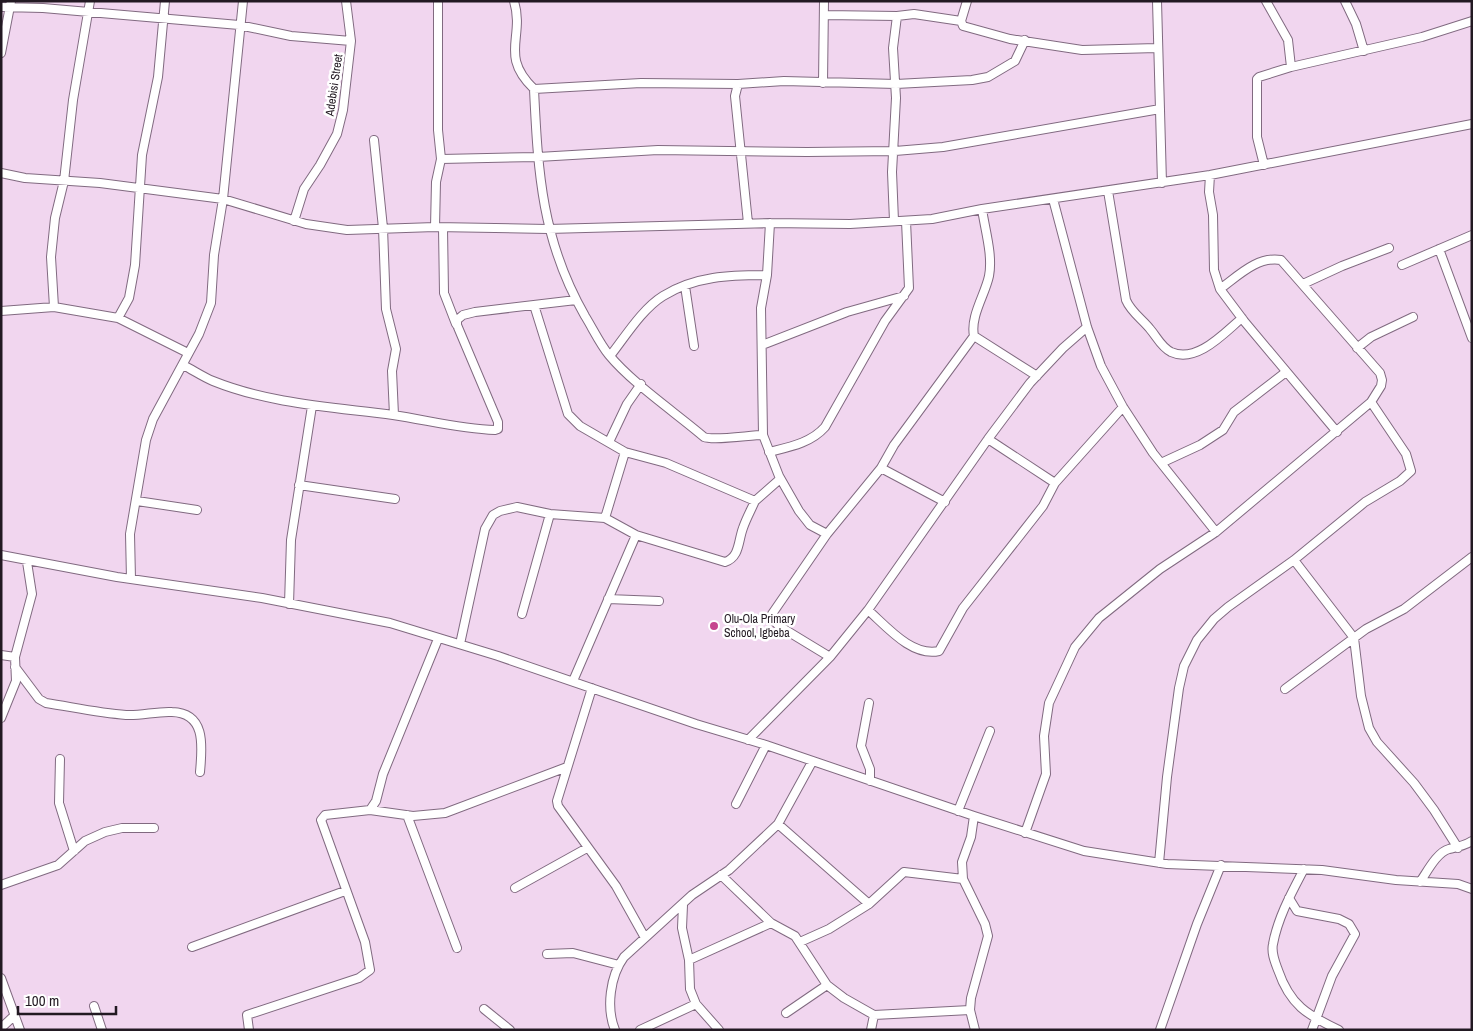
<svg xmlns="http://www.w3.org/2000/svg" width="1473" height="1031" font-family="'Archivo Narrow',sans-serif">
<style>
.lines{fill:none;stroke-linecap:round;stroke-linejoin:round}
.minor-casing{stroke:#816a80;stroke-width:10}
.minor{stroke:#fff;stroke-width:8}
.poi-dot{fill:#c6458f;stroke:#fff;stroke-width:2}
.labels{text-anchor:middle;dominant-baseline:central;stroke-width:5;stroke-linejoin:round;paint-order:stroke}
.street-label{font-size:12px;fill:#221922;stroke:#fff}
.poi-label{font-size:12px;fill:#221922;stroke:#fff;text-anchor:start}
</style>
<rect width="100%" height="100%" fill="#f1d6ef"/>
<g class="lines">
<g class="minor-casing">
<path id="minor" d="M514 1C525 38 499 55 534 89 538 174 542 241 585 316 593 329 600 344 609 355 632 383 676 413 704 437 713 441 751 435 763 435
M1157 1 1162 183
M1266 1 1288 40 1291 67
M1345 1 1356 24 1364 51
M1 7 43 8 239 25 291 36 351 41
M824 15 897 16 914 14 961 21 963 26 1010 39 1082 50 1157 48
M961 21 967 1
M1 53 11 1
M823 83 824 1
M738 84 735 96 748 223
M534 89 641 83 738 84 784 81 896 84 972 80 988 77 1015 61 1025 40
M374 140 383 228 386 309 396 349 392 371 394 415
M441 159 538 157 658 150 807 152 895 151 943 147 1160 109
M1264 165 1257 137V79L1259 77 1291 67 1422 37 1472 21
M1 173 25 178 100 183 223 199 306 224 347 230 435 227 548 229 770 223 850 224 932 219 982 209 1210 175 1472 124
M1210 175 1209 192 1213 215 1214 270 1220 289 1244 321 1337 432
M1108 191 1126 300C1131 312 1142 319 1150 329 1157 337 1161 347 1171 352 1197 364 1225 332 1242 318
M1053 199 1087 327 1101 366 1123 407 1153 453 1216 532
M982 209C985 230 993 255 989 276 985 295 970 316 974 336L1037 376
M294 221 304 189 320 165 337 134 343 110 351 41 346 1
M894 221 892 172 896 98 893 48 897 16
M770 223 767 275 761 308 763 435 779 476 799 511 810 525 827 534
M435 227 436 182 441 159 438 130V1
M443 228 444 293 456 324
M1439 249 1472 338
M1402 265 1472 235
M1303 284 1342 266 1389 248
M685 286 694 346
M534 305 568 414 580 426 625 452 666 463 755 501 780 479
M54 307 51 257 55 218 64 181 73 100 90 1
M1 311 54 307 118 318 188 353
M118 318 129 298 135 265 142 155 158 77 165 1
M762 345 847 312 904 296
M1357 348 1371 337 1413 317
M610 356C625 337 642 309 663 296 695 276 730 275 767 275
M183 365C193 370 203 377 213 381 270 404 333 407 393 415 427 420 460 429 495 430L498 429V422L457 325V320L463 315 475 312 576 300
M988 439 1055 483
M609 442 627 404 641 384
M769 452C789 447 811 443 825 427L885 321 909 288 906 221
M1161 463 1200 445 1223 430 1234 412 1286 372
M881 468 945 502
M299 485 395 499
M137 501 197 510
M605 518 625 452
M1 555 117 577 262 598 390 623 498 656 696 724 766 745 974 816 1084 851 1167 864 1322 870 1396 880 1458 884 1472 889
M1294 560 1354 638 1361 696 1369 728 1377 742 1414 783 1434 810 1458 848
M131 579 130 534 146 440 153 419 199 334 211 303 214 255 223 199 243 1
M608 599 659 601
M289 604 291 540 312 406
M868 610C887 627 912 657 939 651L963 608 1043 506 1055 483 1123 407
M522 614 550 514
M460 644 485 529 493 515 500 511 517 507 550 514 605 518 636 535 725 562C740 557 738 541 743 528 746 519 751 510 755 501
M1 655 15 657
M830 657 779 626 772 619V614L827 534 881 468 894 445 974 336
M15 667 39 699 46 703C72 707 99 713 126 715 141 716 157 711 172 712 207 713 202 748 200 772
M573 681 636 535
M592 688 557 801 558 806 616 886 644 936
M1285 689 1366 629 1404 609 1472 557
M869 703 861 746 870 769V781
M1 718 16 681 15 657 32 594 27 562
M748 740 830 657 868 610 988 439 1030 383 1063 348 1087 327
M60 759 59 803 74 851
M736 804 766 745
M370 810 413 816 445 813 567 767
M958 811 990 731
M407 815 457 948
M974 816 971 837 962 862 963 879 985 924 988 936 971 998 970 1010 975 1030
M778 824 869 904
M1025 833 1046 774 1044 736 1049 703 1075 647 1099 618 1160 569 1216 532 1371 402 1381 386 1382 380 1380 373 1281 260C1257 256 1238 276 1220 289
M1159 863 1167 777 1179 688 1184 666 1197 640 1214 619 1228 607 1294 560 1365 502 1400 481 1411 471 1406 454 1371 402
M1304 869C1292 892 1278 917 1273 944 1271 953 1275 962 1278 970 1290 1005 1307 1015 1339 1030
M721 875 771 923 795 936 827 985 844 998 874 1015 970 1010
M1420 882C1427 872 1437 852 1449 849 1458 847 1464 846 1472 841
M1 885 58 865 85 841 105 832 122 828H154
M515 888 587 848
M1289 898 1297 911 1339 919 1349 924 1355 934 1332 976 1312 1030
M683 905 682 928 689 960 690 989 696 1004 719 1030
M800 942 829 929 869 904 904 872 963 879
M192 947 345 891
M547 954 573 953 619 965
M689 960 771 923
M1 978 20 1030
M94 1006 102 1030
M484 1009 510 1030
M786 1013 827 985
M1 1028 15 1015
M249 1030 247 1015 359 978 370 970 365 942 321 820 325 815 370 810 376 801 383 774 438 639
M615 1030C606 1008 610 976 624 957L692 895 729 870 778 824 812 762
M640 1030 696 1004
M871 1030 874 1015
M1160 1030 1197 924 1221 865"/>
</g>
<use href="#minor" class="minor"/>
</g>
<circle class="poi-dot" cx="714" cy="626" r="5"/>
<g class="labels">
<g class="street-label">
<text transform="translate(334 85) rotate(-82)">Adebisi Street</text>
</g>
<g class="poi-label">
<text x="724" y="619">Olu-Ola Primary<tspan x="724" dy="14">School, Igbeba</tspan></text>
</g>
</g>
<rect width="1473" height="1031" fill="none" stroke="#221922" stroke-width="5"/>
<path d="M18 1006v8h98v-8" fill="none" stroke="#221922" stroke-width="2.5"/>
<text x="25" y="1006" font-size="15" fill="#221922" stroke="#ffffff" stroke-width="4" paint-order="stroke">100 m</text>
</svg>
